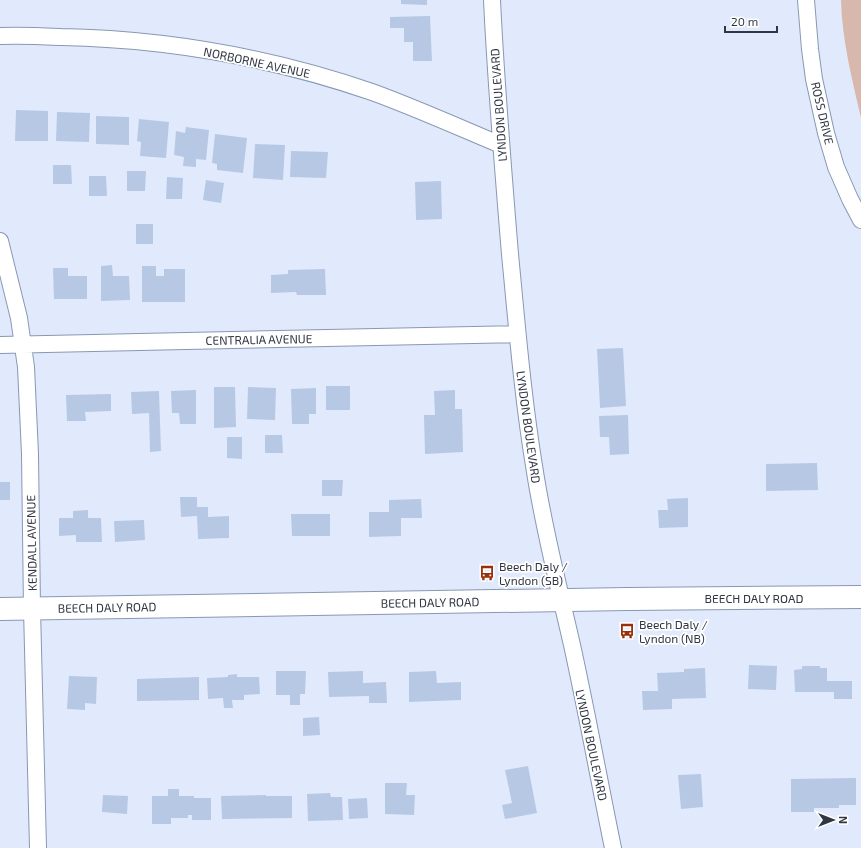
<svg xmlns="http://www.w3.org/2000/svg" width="861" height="848" font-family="'Exo 2',sans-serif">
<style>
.green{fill:#d8b7ad}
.building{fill:#b7c8e5}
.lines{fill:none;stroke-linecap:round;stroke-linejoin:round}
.minor-casing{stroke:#8898b3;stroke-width:18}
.secondary-casing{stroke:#8898b3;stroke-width:24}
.minor{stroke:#fff;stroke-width:16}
.secondary{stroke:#fff;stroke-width:22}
.labels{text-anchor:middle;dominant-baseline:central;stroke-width:3.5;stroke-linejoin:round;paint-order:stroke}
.street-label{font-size:12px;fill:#303742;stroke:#fff}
.poi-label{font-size:12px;fill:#303742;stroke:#fff;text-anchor:start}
</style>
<rect width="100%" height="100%" fill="#e0eafc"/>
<path class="green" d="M841 0H861V118C852 79 842 40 841 0Z"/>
<path class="building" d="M401 0H427V5L401 4Z
M430 16 432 61H413V42H404V28H390V17Z
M16 110 48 111V141H15Z
M57 112 90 113 89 142 56 141Z
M96 116 129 117V145L96 144Z
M139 119 169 122 166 158 140 156 141 142 137 141Z
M186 127 209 130 206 160 196 159V167L183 166 184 157 174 155 176 131 185 133Z
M215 134 247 138 243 173 217 170V164L212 163Z
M255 144 285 145 283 180 253 178Z
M291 151 328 152 326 178 290 177Z
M53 165H71L72 184H53Z
M127 171H146L145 191H127Z
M89 176H106L107 196H89Z
M167 177 183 178 182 199H166Z
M206 180 224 183 221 203 203 200Z
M441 181 442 219 416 220 415 182Z
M136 224H153V244H136Z
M112 265 113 276H129L130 300 101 301V266Z
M142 266H156V276H164V269H185V302H142Z
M53 268H68V276H87V299H54Z
M325 269 326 295H297L296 292 271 293V275L288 274V270Z
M623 348 626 406 600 408 597 349Z
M326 386H350V410H326Z
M214 387H235L236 427 214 428Z
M248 387 276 388 275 420 247 419Z
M316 388V414H309V424H292L291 389Z
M196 390V424H180L179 413H172L171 391Z
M455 390V409H462L463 452 425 454 424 415H435L434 391Z
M159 391 161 451 150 452 149 413 132 414 131 392Z
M111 394V411L85 412 86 421H67L66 395Z
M628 415 629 454 610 455 609 437H600L599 416Z
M265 435H282L283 453H265Z
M227 437H242V459L227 458Z
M817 463 818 490 766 491V464Z
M322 480H343L342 496H322Z
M0 482H10V500H0Z
M180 497H197V507H208V517L229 516V538L198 539 197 516 181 517Z
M688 498V527L659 528 658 510H668L667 499Z
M421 499 422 518H401V536L369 537V512H389V500Z
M88 510V518H101L102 542H76V535L59 536V518H73V511Z
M291 514H330V536H292Z
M144 520 145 540 115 542 114 521Z
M749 665 777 666 776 690 748 689Z
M802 666H820V668H827V681H852V699H834V692H795L794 670 802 669Z
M705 668 706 698 672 699V709L643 710 642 691H658L657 673 684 672V669Z
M276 671H306L305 694H300V705H290V695H276Z
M363 671V683L386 682 387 703H369V696L329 697 328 672Z
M436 671 437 683 461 682V700L409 702V672Z
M237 674V677H259L260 694 244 695V700H232L233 708H224L223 698 208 699 207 678 228 677V675Z
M69 676 97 677 96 704 85 703V710L67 709Z
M199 677V700L137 701V679Z
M319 717 320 735 303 736V718Z
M528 766 537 813 505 819 502 805 512 803 505 770Z
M701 774 703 807 681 809 678 775Z
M856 778V805H839V808H814V812H791V779Z
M385 783H407L406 795H415L414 815 385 814Z
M168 789H179V796H194V798H211V820H192V815H188V818H171V824H152V796H168Z
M330 793 331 797H342L343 820 308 821 307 794Z
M103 795 128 796 127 814 102 812Z
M266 795V796H292V818L222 819 221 796Z
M367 798 368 818 349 819 348 799Z"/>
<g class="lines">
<g class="minor-casing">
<path id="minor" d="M492 0C496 85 503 169 510 254 517 327 523 400 535 472 544 530 559 588 572 645 587 713 599 780 613 848
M806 0 810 49 814 79 826 133 836 167 850 199 861 220
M0 36C20 35 40 36 61 37 166 39 273 58 372 92 416 108 458 127 501 145
M0 241 19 318 26 367 30 454 32 609 38 848
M0 345 517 334"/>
</g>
<g class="secondary-casing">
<path id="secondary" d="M0 609 627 599 861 597"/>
</g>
<use href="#minor" class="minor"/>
<use href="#secondary" class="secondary"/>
</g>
<defs>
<g id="bus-bare" transform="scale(1.2)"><path d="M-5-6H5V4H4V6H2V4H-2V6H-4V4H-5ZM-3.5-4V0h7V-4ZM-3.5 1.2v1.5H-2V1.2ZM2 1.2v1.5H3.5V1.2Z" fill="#97300b" stroke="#fff" stroke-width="2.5" paint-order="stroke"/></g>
</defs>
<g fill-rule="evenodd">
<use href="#bus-bare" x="487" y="573"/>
<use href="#bus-bare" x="627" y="631"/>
</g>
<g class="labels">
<g class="street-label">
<text transform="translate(257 62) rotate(12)">NORBORNE AVENUE</text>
<text transform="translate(498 105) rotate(-94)">LYNDON BOULEVARD</text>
<text transform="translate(823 113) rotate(77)">ROSS DRIVE</text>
<text transform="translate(259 339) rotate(-1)">CENTRALIA AVENUE</text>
<text transform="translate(529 427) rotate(82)">LYNDON BOULEVARD</text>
<text transform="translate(31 543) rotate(-91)">KENDALL AVENUE</text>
<text x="754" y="598">BEECH DALY ROAD</text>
<text transform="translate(430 602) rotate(-1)">BEECH DALY ROAD</text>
<text transform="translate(107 607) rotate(-1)">BEECH DALY ROAD</text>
<text transform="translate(592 745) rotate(78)">LYNDON BOULEVARD</text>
</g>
<g class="poi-label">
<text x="499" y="566">Beech Daly /<tspan x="499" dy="14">Lyndon (SB)</tspan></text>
<text x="639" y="624">Beech Daly /<tspan x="639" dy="14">Lyndon (NB)</tspan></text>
</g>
</g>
<g transform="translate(833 820) rotate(90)" stroke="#ffffff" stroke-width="3" paint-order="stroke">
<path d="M0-3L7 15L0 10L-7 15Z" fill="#303742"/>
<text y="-6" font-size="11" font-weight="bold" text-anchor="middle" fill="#303742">N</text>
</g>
<path d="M725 26v6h52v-6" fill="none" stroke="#303742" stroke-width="2"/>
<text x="731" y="26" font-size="12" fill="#303742" stroke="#ffffff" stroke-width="3" paint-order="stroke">20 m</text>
</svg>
